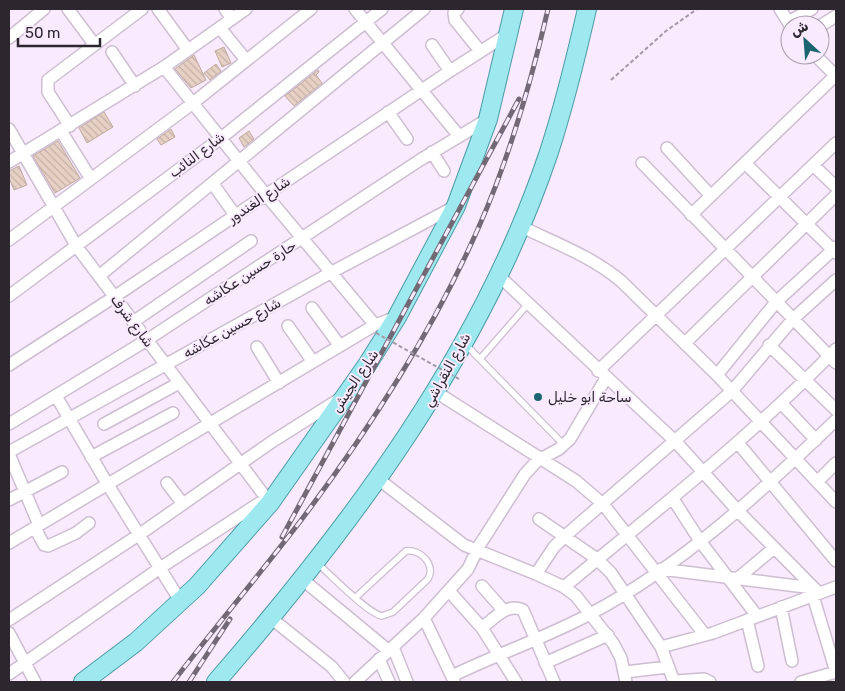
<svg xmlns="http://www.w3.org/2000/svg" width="845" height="691" font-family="Rubik,'Noto Naskh Arabic',sans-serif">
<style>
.building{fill:url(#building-back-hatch);stroke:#c1aa9f}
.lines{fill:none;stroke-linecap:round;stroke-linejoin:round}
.lane-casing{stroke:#cdbed1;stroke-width:8}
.street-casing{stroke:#cdbed1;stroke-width:14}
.primary-casing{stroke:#4c9ca5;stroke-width:20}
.path{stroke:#a398a7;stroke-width:2;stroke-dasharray:4 2.5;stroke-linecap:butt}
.lane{stroke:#fff;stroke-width:5.5}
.street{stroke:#fff;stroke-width:11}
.primary{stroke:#9ee9ef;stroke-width:18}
.rail-casing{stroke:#726975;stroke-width:5}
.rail{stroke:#f9eafe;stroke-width:3;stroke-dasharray:9;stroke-linecap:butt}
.path-bridge{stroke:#a398a7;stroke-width:2;stroke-dasharray:4 2.5;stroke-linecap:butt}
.poi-dot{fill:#1a656f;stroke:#f9eafe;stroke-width:2}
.labels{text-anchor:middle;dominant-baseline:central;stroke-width:4;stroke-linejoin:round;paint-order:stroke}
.street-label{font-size:14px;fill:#2c262e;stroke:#f9eafe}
.poi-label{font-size:14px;fill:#2c262e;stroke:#f9eafe;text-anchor:start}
</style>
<defs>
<pattern id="building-back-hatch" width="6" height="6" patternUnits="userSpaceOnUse" patternTransform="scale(1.25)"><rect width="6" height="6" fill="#e7d0c4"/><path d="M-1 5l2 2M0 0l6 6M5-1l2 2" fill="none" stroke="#c6b2a9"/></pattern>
</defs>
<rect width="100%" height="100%" fill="#f9eafe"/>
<path class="building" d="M224 47 231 63 222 67 215 51Z
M194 55 206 80 191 88 175 69Z
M216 64 221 71 210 80 204 73Z
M318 70 319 72 316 75 322 83 294 106 285 96Z
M104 112 113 127 87 143 79 128Z
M171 129 175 137 161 145 157 139Z
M249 131 254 139 244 147 239 138Z
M58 141 80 178 55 193 33 156Z
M19 166 27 185 14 190 9 178V171Z"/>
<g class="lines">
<g class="lane-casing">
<path id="lane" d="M466 345 564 445
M480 359 528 304
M317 563C330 574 367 613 382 616L393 612 428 579C436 565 421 549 406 551L356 597"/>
</g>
<g class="street-casing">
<path id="street" d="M68 9 94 44
M158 9 188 50
M225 9 232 19
M355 9 459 136
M458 9 454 13 455 20 480 51
M780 9 790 25
M788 22 812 9
M820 26 836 16
M220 28 246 60
M9 38 44 9
M432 45 450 71
M112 52 135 86
M815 55 836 76
M164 67 266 195 375 325
M388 112 407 139
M70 126 48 92V80L142 9
M9 129 77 247 270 503
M61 131 91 179
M667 148 711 196
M432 152 444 171
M9 162 164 67 246 9
M642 163 836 363
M745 163 836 253
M813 165 836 187
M213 184 235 215
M691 215 835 76
M520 226C555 243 591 256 621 281L717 375 836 502
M9 240 193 103 311 9
M498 275 676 442 738 511 819 593
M99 276 424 9
M9 296 221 138 382 9
M312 308 340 346
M133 322 251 241
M288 326 313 362
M685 343 836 195
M769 345 836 410
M257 347 279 383
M9 365 114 297 450 71 508 34
M598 371 836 143
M717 375 776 302 836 247
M436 392 576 481 603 504 705 635
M56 396 108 485 181 602
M782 404 816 440
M9 424 147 340 420 160 488 119
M104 424 179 383
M738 443 836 561
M9 452 332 272 454 207
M9 454 39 525
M91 457 173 413
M377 478 464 545 536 574 564 587 576 596 613 643 621 658 626 682
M817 482 836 463
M167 483 183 504
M673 499 700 541 757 616
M9 500 62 472
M539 519 597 559 611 573 661 647 673 679 676 681 704 679 710 682
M35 528 44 545 48 546 76 533 89 523
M9 543 375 325 397 317
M661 569 813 588
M536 574 554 547 565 536 732 391 793 319 836 280
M302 579 389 651
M737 579 774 548
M482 586 504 611
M564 587C657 510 752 436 836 349
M449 591 482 628 516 682
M813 596 836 672
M781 607 792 661
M271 618 332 667 344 682
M424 618 454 681
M9 620 140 534 273 441 338 400
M747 620 758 666
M482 628C493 619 508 602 523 610L554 682
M9 633 35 682
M393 647 407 682
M661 647 713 633 836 587
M379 659 389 682
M545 663 608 635
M625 672 668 667
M9 674 160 568 267 498
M452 676C497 654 545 638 590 614 683 565 761 492 836 420
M355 682 424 618 468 569 479 546 525 474 537 461 559 449 570 439 606 378
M801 682 836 672"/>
</g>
<g class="primary-casing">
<path id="primary" d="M83 682 136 642 197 586 270 503 367 365 397 317 456 206 488 119 514 9
M216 682C353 524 482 352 549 152 564 106 576 57 587 9"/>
</g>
<path class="path" d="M611 80 666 31 697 9"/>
<use href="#lane" class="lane"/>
<use href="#street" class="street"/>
<use href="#primary" class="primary"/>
<g class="rail-casing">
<path id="rail" d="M282 537 519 99
M173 682C215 627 260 574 302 519 380 415 461 287 504 163 522 112 536 61 548 9
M189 682 230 619"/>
</g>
<use href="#rail" class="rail"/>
<path class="path-bridge" d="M376 333 459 379"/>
</g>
<circle class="poi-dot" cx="538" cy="397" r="5"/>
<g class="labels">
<g class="street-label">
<text transform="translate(197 155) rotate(-37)">شارع النائب</text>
<text transform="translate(259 200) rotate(-34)">شارع الغندور</text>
<text transform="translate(250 273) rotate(-33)">حارة حسين عكاشه</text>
<text transform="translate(132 321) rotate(53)">شارع شرف</text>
<text transform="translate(232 328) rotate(-29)">شارع حسين عكاشه</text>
<text transform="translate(447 370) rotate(-61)">شارع النقراشي</text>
<text transform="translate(355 381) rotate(-56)">شارع الجيش</text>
</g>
<g class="poi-label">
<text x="548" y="397">ساحة ابو خليل</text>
</g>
</g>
<rect width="845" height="691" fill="none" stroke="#2c262e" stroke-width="20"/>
<g transform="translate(805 40) rotate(334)"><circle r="24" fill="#f9eafe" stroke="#a79cab"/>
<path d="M0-4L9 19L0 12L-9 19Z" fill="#1a656f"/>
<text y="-8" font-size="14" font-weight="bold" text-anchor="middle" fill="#2c262e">ش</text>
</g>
<path d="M18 38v8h82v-8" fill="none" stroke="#2c262e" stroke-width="2.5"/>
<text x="25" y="38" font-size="15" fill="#2c262e" stroke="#f9eafe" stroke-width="4" paint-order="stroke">50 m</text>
</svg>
